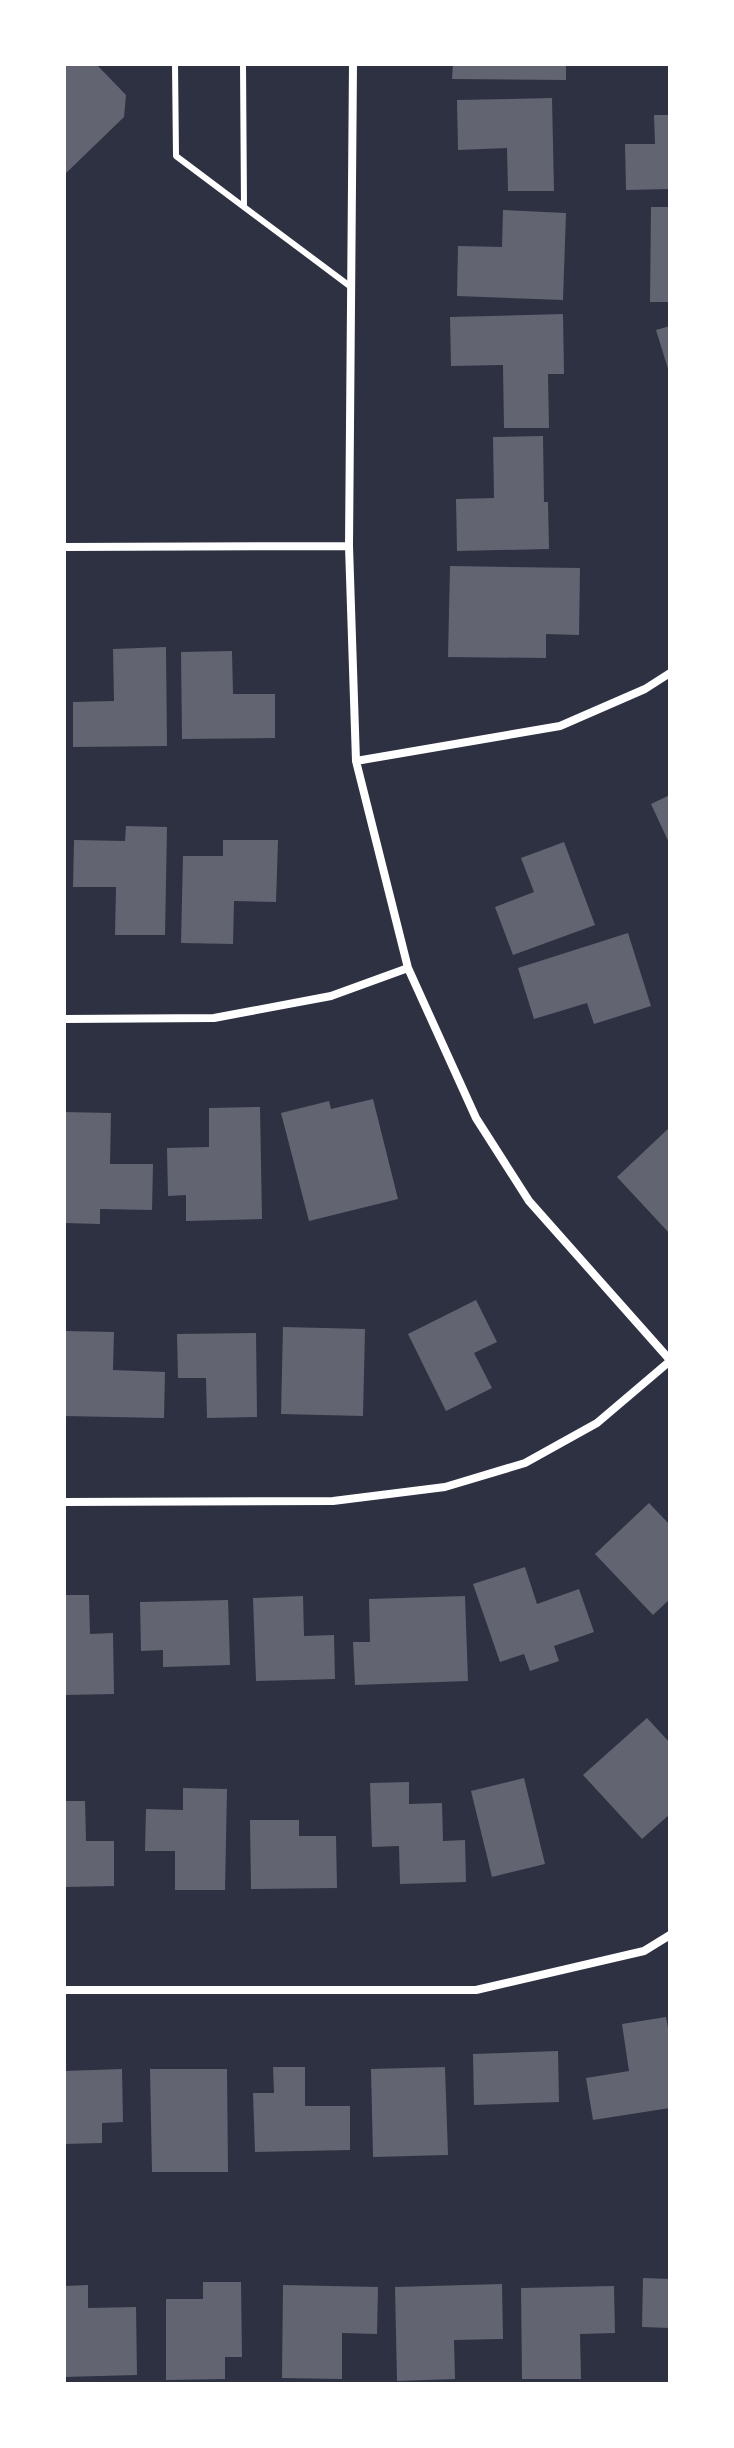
<svg xmlns="http://www.w3.org/2000/svg" width="734" height="2448" font-family="Georgia,serif">
<style>
.building{fill:#626471}
.lines{fill:none;stroke-linecap:round;stroke-linejoin:round}
.service{stroke:#fff;stroke-width:6}
.minor{stroke:#fff;stroke-width:8}
</style>
<rect width="100%" height="100%" fill="#2d3142"/>
<path class="building" d="M64 64H96L126 95 124 117 64 175Z
M453 64H566V80L452 79Z
M552 98 554 191H508L507 148 458 150 457 100Z
M654 115H670V189L626 190 625 144H655Z
M651 207H670V302H650Z
M503 210 566 213 563 300 457 296 458 246 502 247Z
M563 314 564 374H548L549 428H504L503 365 451 366 450 317Z
M670 326V372H669L656 330Z
M543 436 544 502H548L549 549 457 551 456 499 494 498 493 437Z
M450 566 580 568 579 635 546 634V658L448 657Z
M166 647 167 746 73 747V702L114 701 113 649Z
M232 651 233 694H275V738L182 739 181 652Z
M670 795V845L651 804Z
M126 826 167 827 165 935H115L116 887H73L74 840 125 841Z
M223 840H278L276 902 234 901 233 944 181 943 183 856H223Z
M564 842 595 925 513 955 495 907 534 892 521 858Z
M628 933 651 1006 594 1024 587 1003 534 1019 518 968Z
M373 1099 398 1199 309 1221 281 1113 329 1101 331 1109Z
M260 1107 262 1219 186 1221V1195L168 1196 167 1148 209 1147V1108Z
M64 1112 111 1113 110 1164H153L152 1210 100 1209V1224L64 1223Z
M670 1127V1234L617 1177Z
M476 1300 497 1342 474 1353 492 1388 446 1411 408 1334Z
M283 1327 365 1329 363 1416 281 1414Z
M66 1331 114 1332 113 1370 165 1372 164 1418 64 1416Z
M256 1333 257 1417 207 1418 206 1378H178L177 1334Z
M649 1503 670 1525V1599L653 1615 595 1554Z
M525 1567 537 1604 579 1589 594 1632 554 1646 559 1661 530 1671 524 1654 500 1662 473 1584Z
M64 1595H89L90 1634 113 1633 114 1694 64 1695Z
M303 1596 304 1636 334 1635 335 1679 256 1681 253 1598Z
M465 1596 468 1681 355 1685 353 1642H370L369 1599Z
M228 1600 230 1665 163 1667V1650L141 1651 140 1602Z
M647 1718 670 1743V1814L642 1839 583 1775Z
M524 1778 545 1864 492 1877 471 1791Z
M409 1782V1804L442 1803 443 1841 465 1840 466 1882 400 1884 399 1846 372 1847 370 1783Z
M183 1788 227 1789 225 1890H175V1851H145L146 1809 183 1810Z
M64 1801H85L86 1841H114V1886L64 1887Z
M250 1820H299V1836H336L337 1888 251 1889Z
M666 2017 670 2039V2108L593 2120 586 2078 629 2071 622 2024Z
M558 2051 559 2102 474 2105 473 2054Z
M273 2067H305V2106H350V2150L255 2152 253 2093H274Z
M445 2067 448 2155 373 2157 371 2069Z
M122 2069 123 2122 102 2123V2143L64 2144V2071Z
M150 2069H227L228 2172H152Z
M643 2278 670 2279V2328L642 2327Z
M203 2282H241L242 2357H225V2379L166 2380V2299H203Z
M502 2284 503 2339 454 2340 455 2379 397 2381 395 2287Z
M88 2285V2308L136 2307 137 2375 64 2377V2286Z
M283 2285 378 2287 377 2334 342 2333V2379L282 2378Z
M614 2286 615 2333 580 2334 581 2379H522L521 2288Z"/>
<g class="lines">
<path class="service" d="M175 64 176 156 351 287
M243 64 244 206"/>
<path class="minor" d="M353 64 349 546 356 761 408 968 476 1118 529 1201 670 1360
M64 547 349 546
M356 761 560 726 645 689 670 673
M64 1019 214 1018 331 996 408 968
M64 1502 333 1501 445 1487 525 1463 597 1423 670 1361
M64 1990H476L644 1951 670 1935"/>
</g>
<rect width="734" height="2448" fill="none" stroke="#ffffff" stroke-width="132"/>
</svg>
